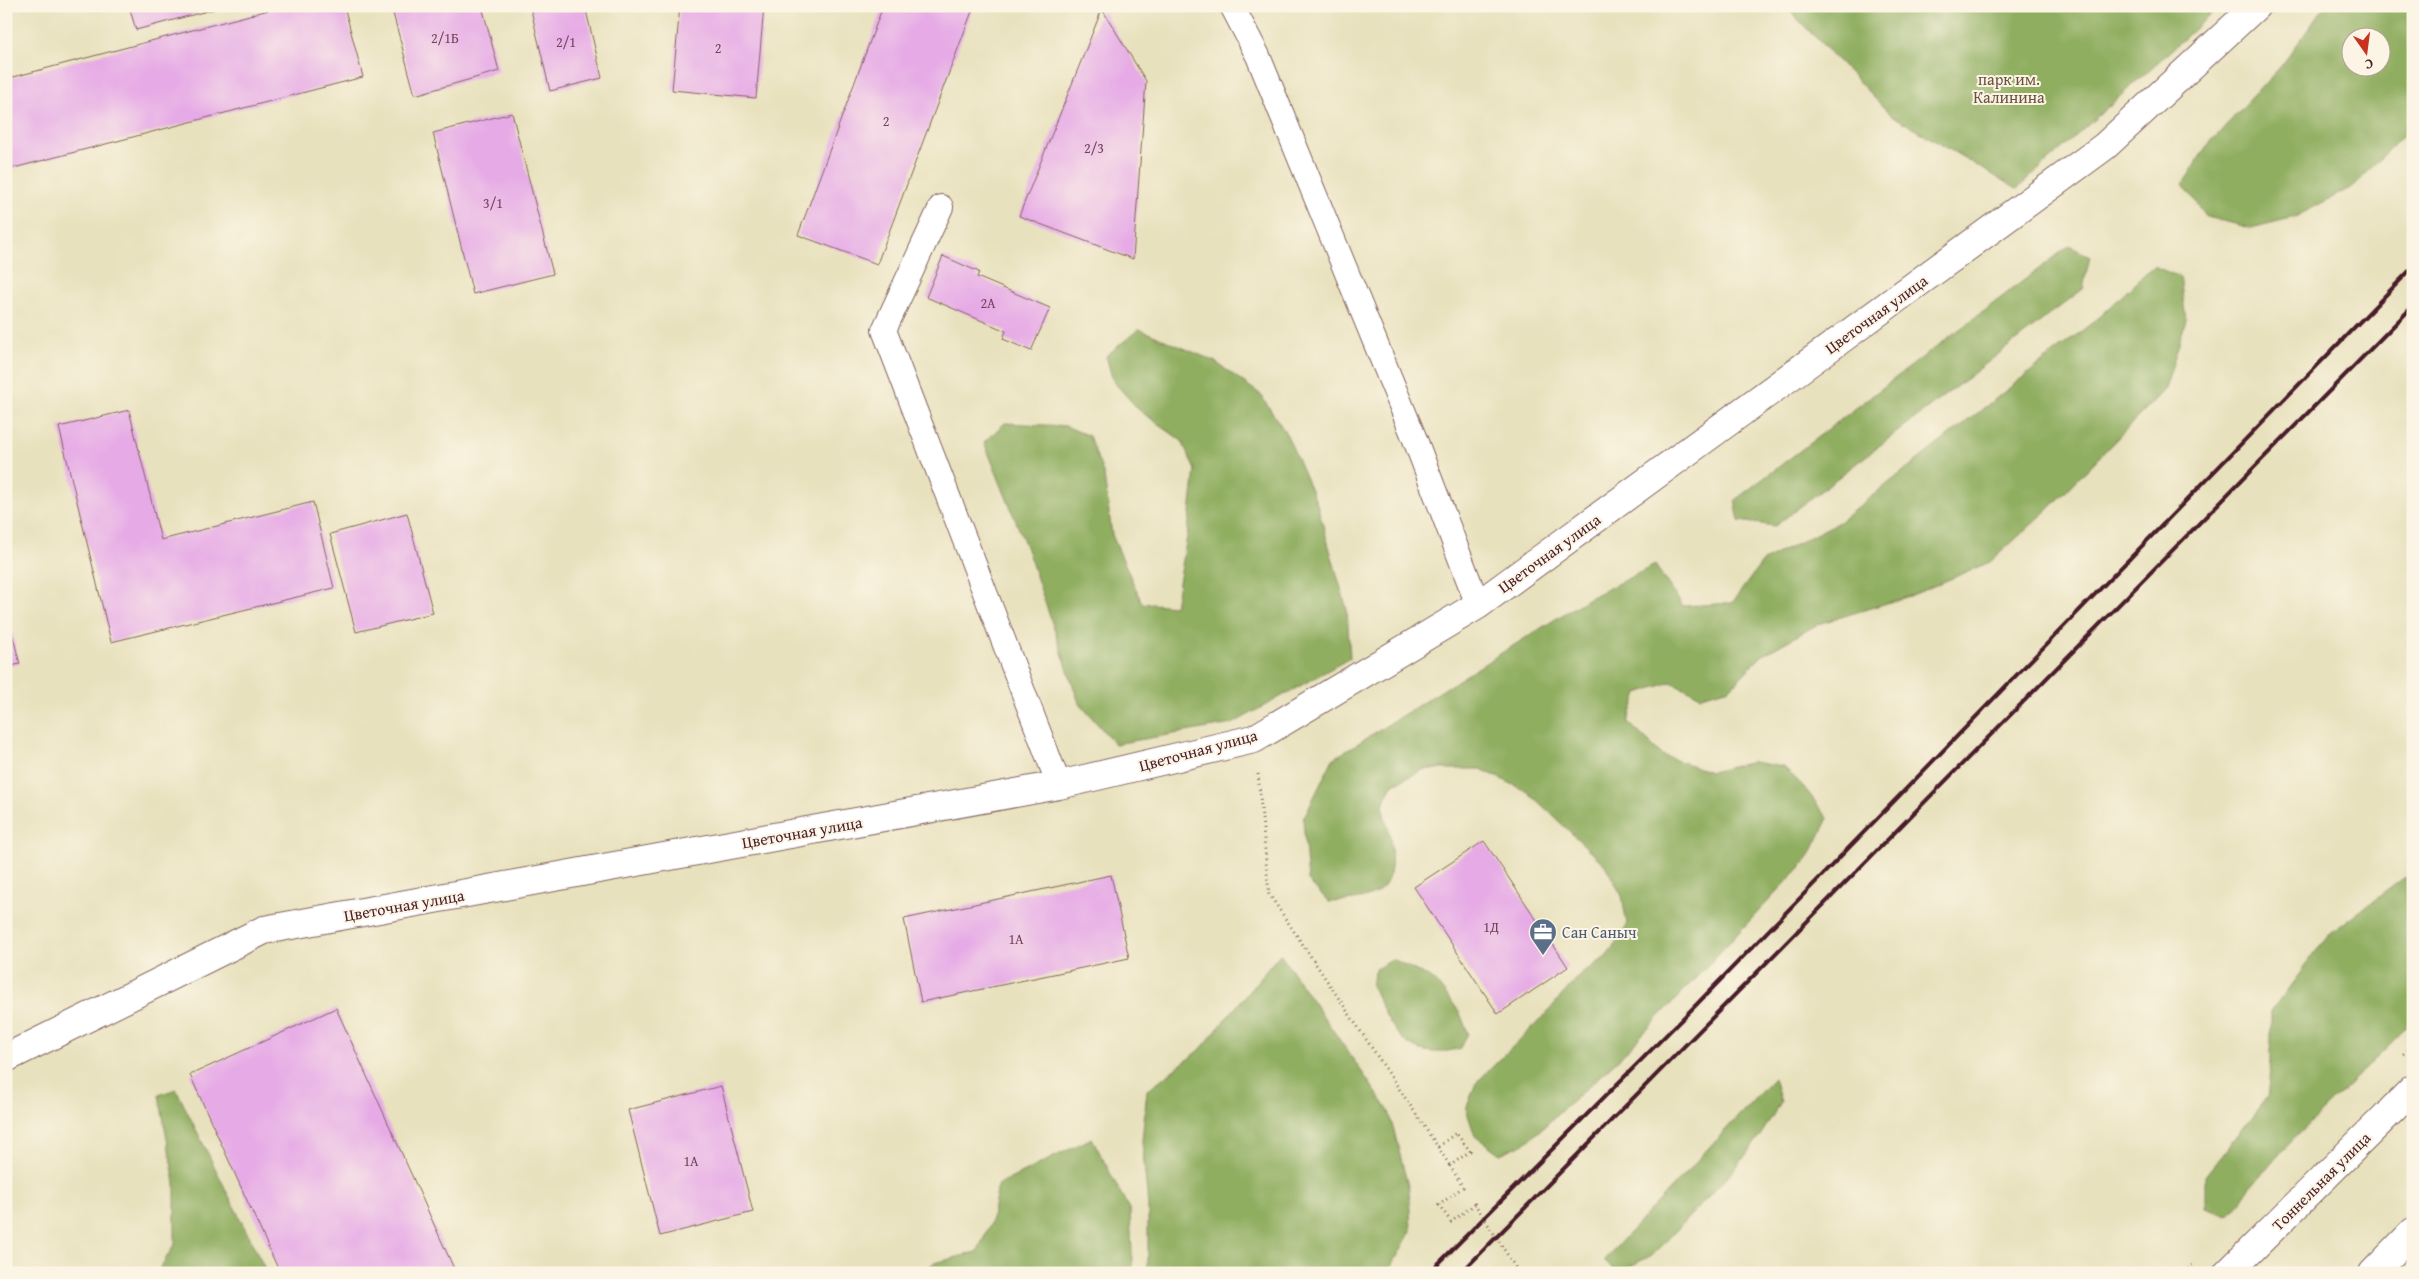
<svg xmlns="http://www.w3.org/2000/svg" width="2419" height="1279" font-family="'Gentium Book Plus',serif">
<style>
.forest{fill:#90ae60;stroke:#6d6646;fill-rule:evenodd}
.building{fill:#e6abe6}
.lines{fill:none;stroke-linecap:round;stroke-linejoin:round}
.service-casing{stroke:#81635e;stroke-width:26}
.tertiary-casing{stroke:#81635e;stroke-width:30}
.secondary-casing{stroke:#81635e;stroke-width:30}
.path{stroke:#81635e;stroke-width:3;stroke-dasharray:1 4;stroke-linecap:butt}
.service{stroke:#fff;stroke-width:24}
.tertiary{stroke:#fff;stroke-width:28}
.secondary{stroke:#fff;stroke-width:28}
.rail{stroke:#4a1f2b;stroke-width:4}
.labels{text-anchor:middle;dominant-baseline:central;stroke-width:4;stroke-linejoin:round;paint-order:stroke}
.number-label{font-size:14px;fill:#71425a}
.park-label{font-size:16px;fill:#6a523f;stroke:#fcf5e5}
.street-label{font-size:16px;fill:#4a1f2b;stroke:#fcf5e5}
.service-label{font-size:16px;fill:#4e5e75;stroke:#fcf5e5;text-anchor:start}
</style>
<rect width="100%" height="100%" fill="#fcf5e5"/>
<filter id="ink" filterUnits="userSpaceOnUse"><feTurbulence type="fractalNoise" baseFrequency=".02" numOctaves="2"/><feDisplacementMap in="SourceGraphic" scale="10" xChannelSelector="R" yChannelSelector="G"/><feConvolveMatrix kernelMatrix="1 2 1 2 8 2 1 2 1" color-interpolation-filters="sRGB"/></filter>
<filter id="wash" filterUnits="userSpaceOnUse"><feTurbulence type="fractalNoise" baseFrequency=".0096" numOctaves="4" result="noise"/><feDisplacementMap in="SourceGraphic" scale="20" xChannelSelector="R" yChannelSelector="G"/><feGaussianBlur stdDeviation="1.12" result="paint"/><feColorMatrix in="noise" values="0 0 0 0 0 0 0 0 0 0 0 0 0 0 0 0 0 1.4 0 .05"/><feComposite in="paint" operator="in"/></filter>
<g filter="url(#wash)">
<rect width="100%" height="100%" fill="#e8e1bd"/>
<path class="forest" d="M1785 6H2220L2017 189 1891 115Z
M2325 6H2413V125L2354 186 2295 217 2251 228 2207 217 2183 184 2206 147 2282 65ZM2352 38H2382V68H2352Z
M2069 246 2090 256 2083 289 1775 526 1739 521 1735 500Z
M2153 266 2180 277 2186 320 2165 389 2049 509 1990 562 1910 596 1818 624 1763 655 1730 688 1701 696 1671 682 1638 693 1628 722 1662 755 1711 772 1753 762 1784 767 1803 786 1828 818 1808 859 1624 1054 1527 1142 1500 1154 1475 1136 1466 1109 1476 1083 1544 1016 1580 975 1606 957 1627 925 1622 896 1605 865 1528 792 1481 769H1425L1392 785C1389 791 1383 800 1383 807 1383 816 1389 827 1390 837 1397 891 1380 900 1329 902L1308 881 1303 819 1333 759 1589 598 1655 565 1683 606 1732 603 1763 561 1839 522 2102 315Z
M1139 329 1214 361 1260 394 1287 435 1317 504 1347 610 1350 658 1232 724 1115 744 1079 703 1027 549 984 442 1005 423 1065 426 1089 436 1104 475 1112 535 1142 603 1175 606 1188 531 1195 470 1182 441 1139 410 1113 381 1106 356Z
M2413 871V1021L2275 1158 2228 1216 2205 1208V1176L2267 1098 2271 1061V1012L2328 935Z
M1280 954 1389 1111 1409 1190 1411 1231 1388 1273H1148V1206L1142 1141 1147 1090 1200 1050Z
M1393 959 1434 980 1459 1011 1468 1033 1461 1048C1404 1064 1393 1030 1371 985L1376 969Z
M1774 1078 1781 1102 1760 1136 1739 1164 1654 1254 1617 1273 1604 1260Z
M176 1089 267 1273H157L175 1244V1183L159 1095Z
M1092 1138 1130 1211 1133 1273H920L934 1263 977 1252 991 1223 998 1185Z"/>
<g id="blocks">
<path class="building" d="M129 6H222V7L136 30Z
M284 6H344L363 77 6 170V79Z
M391 6H482L499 71 415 95Z
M530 6H585L602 78 550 91Z
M680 6H764L756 98 672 90Z
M883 6H974L877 264 798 235Z
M1102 9 1146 81 1133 259 1019 216Z
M512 113 553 274 473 294 433 133Z
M943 256 979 272 977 277 1050 308 1031 351 1003 339 1006 331 926 297Z
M129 410 161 540 313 502 334 588 111 642 59 427Z
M407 513 433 613 356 632 330 534Z
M6 610 20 664 6 667Z
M1484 841 1568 967 1498 1014 1414 887Z
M1111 875 1129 958 921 1002 904 919Z
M336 1008 456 1273H280L190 1075Z
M721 1086 753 1212 660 1236 628 1110Z"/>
</g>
</g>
<g filter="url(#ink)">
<use href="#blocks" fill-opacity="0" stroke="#81635e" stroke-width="1"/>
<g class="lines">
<g class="service-casing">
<path id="service" d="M1232 6 1258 56 1414 437 1478 605
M941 207 884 330 1059 785"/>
</g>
<g class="tertiary-casing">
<path id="tertiary" d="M6 1058 264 930 1059 785 1254 739 1478 605 2105 146 2256 6"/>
</g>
<g class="secondary-casing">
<path id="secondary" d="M2228 1273 2413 1089
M2373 1273 2413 1232"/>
</g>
<path class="path" d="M1258 774 1269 894 1438 1147 1456 1133 1470 1151 1450 1166 1463 1187 1439 1205 1451 1222 1475 1204 1519 1273
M2404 1054 2413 1046
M1438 1147 1450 1166
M2185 1273 2192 1265"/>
<use href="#service" class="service"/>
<use href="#tertiary" class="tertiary"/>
<use href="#secondary" class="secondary"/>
<path class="rail" d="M1429 1273 1696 1005 2413 267
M1461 1273 2413 306"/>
</g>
</g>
<defs>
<g id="office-pin" transform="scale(1.4375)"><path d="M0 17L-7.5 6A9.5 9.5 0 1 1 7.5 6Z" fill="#5c6f8a" stroke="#fcf5e5"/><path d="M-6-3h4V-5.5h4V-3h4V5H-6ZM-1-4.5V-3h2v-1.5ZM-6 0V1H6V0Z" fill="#fff"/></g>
</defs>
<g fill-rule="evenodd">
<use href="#office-pin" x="1543" y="932"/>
</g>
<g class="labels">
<g class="number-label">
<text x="445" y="38">2/1Б</text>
<text x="566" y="42">2/1</text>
<text x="718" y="48">2</text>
<text x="886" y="121">2</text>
<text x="1094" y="148">2/3</text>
<text x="493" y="203">3/1</text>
<text x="988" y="303">2А</text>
<text x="1491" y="927">1Д</text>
<text x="1016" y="939">1А</text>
<text x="691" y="1161">1А</text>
</g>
<g class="park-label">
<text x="2009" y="79">парк им.<tspan x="2009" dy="18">Калинина</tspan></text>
</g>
<g class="street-label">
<text transform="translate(1876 314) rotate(-36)">Цветочная улица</text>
<text transform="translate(1549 553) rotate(-36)">Цветочная улица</text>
<text transform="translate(1198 750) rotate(-15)">Цветочная улица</text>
<text transform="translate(802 832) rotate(-10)">Цветочная улица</text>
<text transform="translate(404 905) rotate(-10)">Цветочная улица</text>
<text transform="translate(2321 1181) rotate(-45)">Тоннельная улица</text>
</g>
<g class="service-label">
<text x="1562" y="932">Сан Саныч</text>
</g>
</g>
<rect width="2419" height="1279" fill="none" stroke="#fcf5e5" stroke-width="25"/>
<g transform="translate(2366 52) rotate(166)"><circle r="24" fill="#fcf5e5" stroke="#b59f9b"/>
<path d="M0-4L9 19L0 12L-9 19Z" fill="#c8321e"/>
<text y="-8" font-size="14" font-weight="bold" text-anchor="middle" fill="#4a1f2b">С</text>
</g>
</svg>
